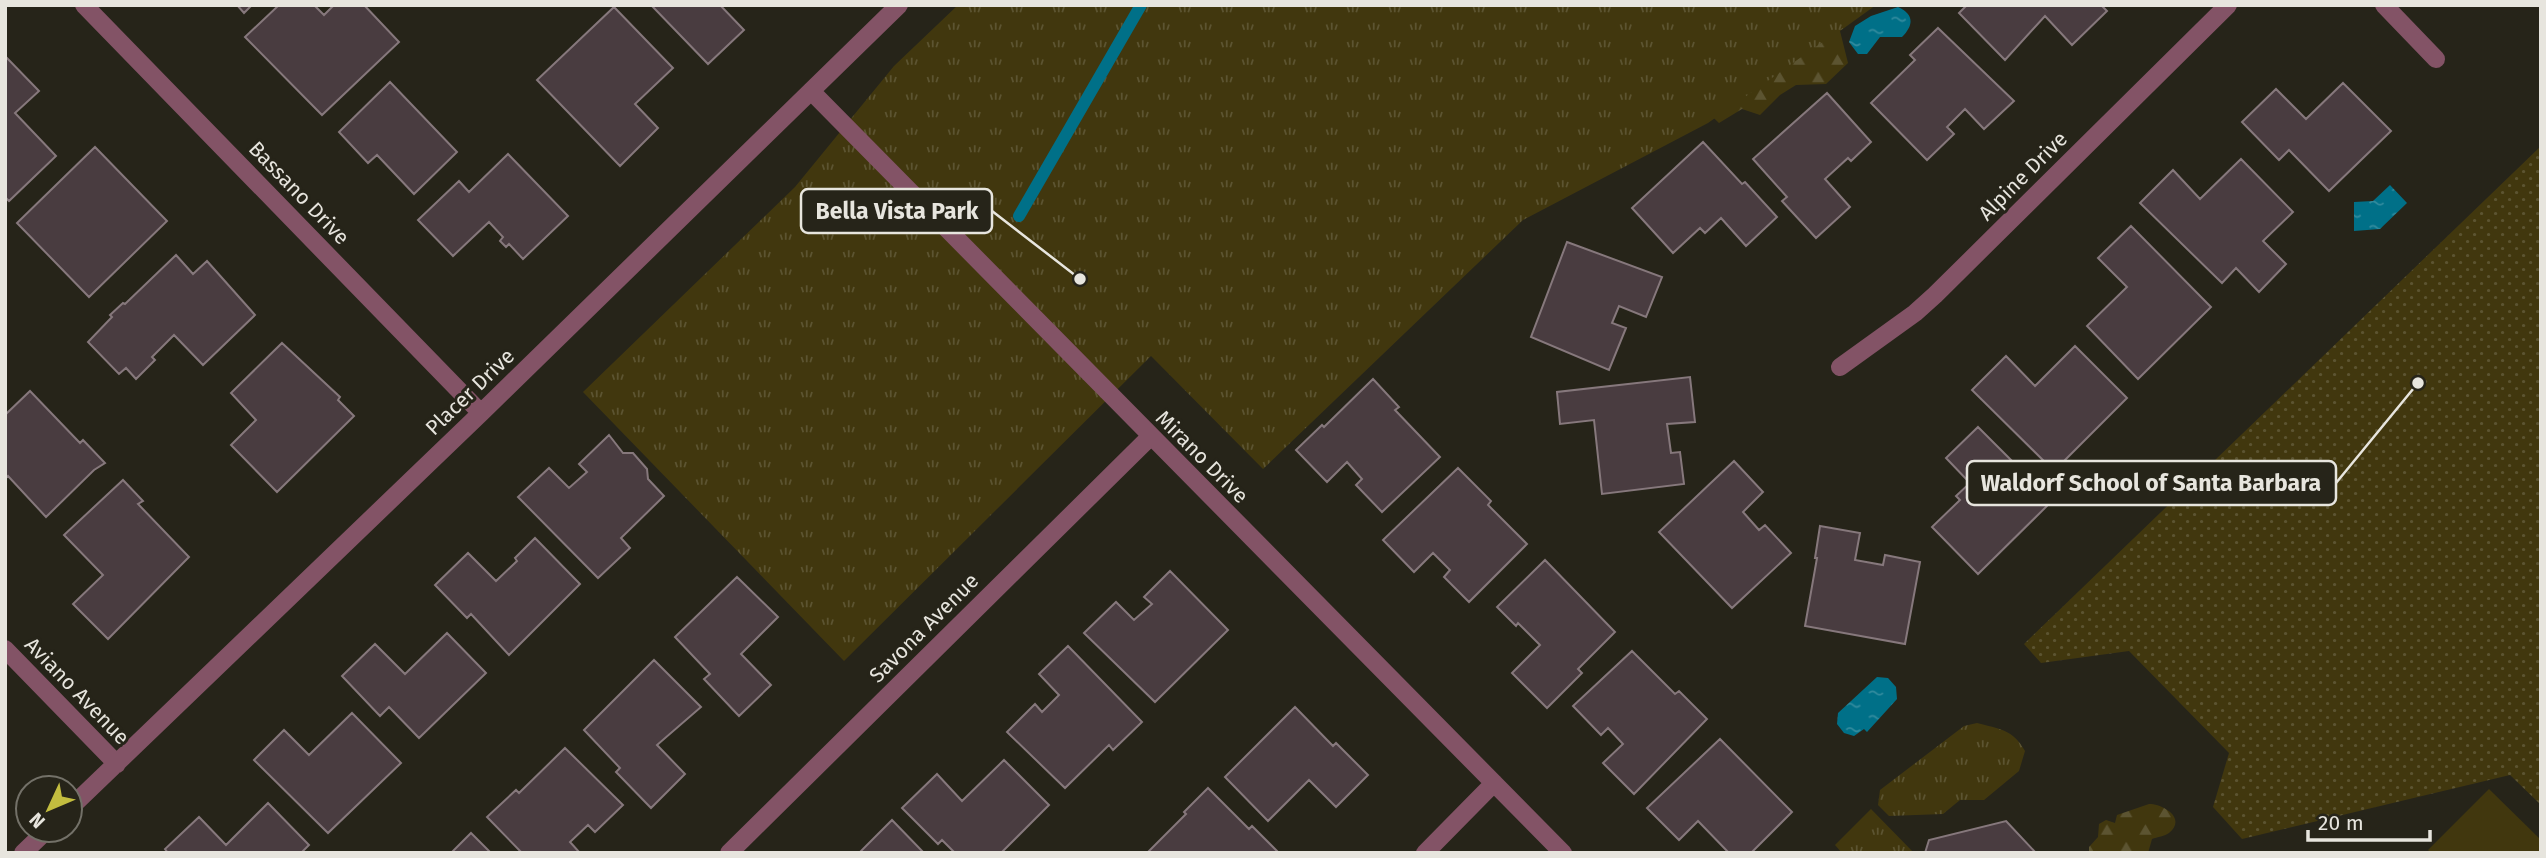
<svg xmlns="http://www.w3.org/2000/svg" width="2546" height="858" font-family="'Fira Sans',sans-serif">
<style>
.grass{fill:url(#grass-dots)}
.forest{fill:url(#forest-firs)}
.park{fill:url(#park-tufts)}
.pitch{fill:#41370e}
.water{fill:url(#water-ripples)}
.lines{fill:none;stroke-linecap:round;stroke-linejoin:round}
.stream{stroke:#007088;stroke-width:12}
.building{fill:#493c40;stroke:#86787c;stroke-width:2}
.minor{stroke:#835366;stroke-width:18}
.labels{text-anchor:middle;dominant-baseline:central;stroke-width:6;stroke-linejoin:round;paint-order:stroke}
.street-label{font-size:21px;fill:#e7e5de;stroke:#262419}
.leader{fill:none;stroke:#e7e5de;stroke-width:2.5}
.callout-dot{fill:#e7e5de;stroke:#262419;stroke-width:2.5}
.callout{fill:#262419;stroke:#e7e5de;stroke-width:2.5}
.callout-label{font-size:23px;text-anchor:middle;font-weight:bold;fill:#e7e5de}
</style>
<defs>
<pattern id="grass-dots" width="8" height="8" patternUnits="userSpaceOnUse" patternTransform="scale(1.75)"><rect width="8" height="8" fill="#41370e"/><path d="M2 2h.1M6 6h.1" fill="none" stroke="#5c5431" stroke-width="1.8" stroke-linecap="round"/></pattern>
<pattern id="forest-firs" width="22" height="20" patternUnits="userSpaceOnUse" patternTransform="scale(1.75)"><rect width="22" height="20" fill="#41370e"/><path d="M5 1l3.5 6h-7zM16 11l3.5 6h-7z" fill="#5c5431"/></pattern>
<pattern id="park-tufts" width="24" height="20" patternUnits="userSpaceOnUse" patternTransform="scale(1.75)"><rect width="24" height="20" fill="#41370e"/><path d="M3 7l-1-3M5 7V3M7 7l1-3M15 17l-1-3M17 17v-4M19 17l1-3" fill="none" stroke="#5c5431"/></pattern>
<pattern id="water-ripples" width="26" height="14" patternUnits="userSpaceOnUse" patternTransform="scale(1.75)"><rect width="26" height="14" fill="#007088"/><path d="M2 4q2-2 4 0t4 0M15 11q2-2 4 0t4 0" fill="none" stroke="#328b9e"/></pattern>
</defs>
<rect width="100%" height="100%" fill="#262419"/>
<path class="grass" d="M2541 146V805L2510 775 2242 839 2213 807 2229 753 2129 651 2041 663 2024 644Z"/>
<path class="forest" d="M1632 5H1876L1840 31 1848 63 1826 84 1796 85 1780 95 1760 115 1742 109 1719 123 1692 97Z
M2149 804C2163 804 2187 818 2169 833 2165 836 2157 837 2152 839L2148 853H2089V847L2098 837 2099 824 2106 820 2115 823 2117 815Z"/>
<path class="park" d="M958 5H1875L1708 123 1523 220 1263 469 1151 356 844 661 583 392 795 187 894 66Z
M1977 723C1999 729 2013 729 2025 751L2019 771 1984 800H1960L1943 814 1889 816 1878 805 1880 790 1964 726Z
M1871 809 1914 853H1842L1835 845Z"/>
<path class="pitch" d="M2489 789 2541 840V853H2431L2428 850Z"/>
<path class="water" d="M1898 7C1914 14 1914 25 1902 37H1880L1867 54H1858L1849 42 1855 26 1871 16Z
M2390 185 2407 203 2380 229 2354 231V202L2373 201Z
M1877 677 1888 678 1896 687 1897 699 1867 732 1864 729 1854 736 1844 733 1837 724 1838 713Z"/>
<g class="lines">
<path class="stream" d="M1019 216 1141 5"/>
</g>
<path class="building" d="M237 5H252L244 13Z
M279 5H314L324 15 334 5H364L399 42 322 115 245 37Z
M651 5H720L744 30 708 64Z
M1967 5H2101L2107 11 2072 45 2045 16 2005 60 1959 13Z
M614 7 673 68 635 104 658 128 620 166 537 80Z
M1938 28 2014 101 1984 129 1965 109 1947 127 1954 134 1927 160 1871 103 1915 60 1910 55Z
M5 56 39 91 15 113 56 156 9 201 5 197Z
M390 82 457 152 414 194 377 155 368 163 339 132Z
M2343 83 2391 131 2329 191 2289 150 2279 160 2242 122 2276 89 2306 119Z
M1827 93 1871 142 1851 161 1848 158 1825 179 1850 207 1816 238 1782 201 1787 197 1753 159Z
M1703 142 1742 184 1745 182 1777 217 1746 246 1721 218 1705 233 1700 228 1673 253 1632 208Z
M95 147 167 221 89 297 17 223Z
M508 154 568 216 523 259 509 244 506 247 500 241 503 237 489 222 453 256 418 220 459 181 469 192Z
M2241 159 2293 212 2263 241 2286 264 2259 292 2236 268 2222 283 2140 203 2173 170 2200 199Z
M2131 226 2211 307 2138 379 2087 326 2127 287 2098 258Z
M1567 242 1662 277 1646 317 1619 306 1612 323 1626 328 1609 370 1531 337Z
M176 255 193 274 207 261 255 315 203 365 174 335 152 357 155 360 136 379 126 368 119 374 88 342 112 317 110 315 123 303 125 304Z
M282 343 340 397 338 400 354 416 277 492 231 445 256 420 231 393Z
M2075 346 2127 398 2054 471 1972 390 2006 356 2035 386Z
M1690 377 1695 422 1667 424 1671 453 1680 452 1684 484 1602 494 1594 420 1560 424 1557 392Z
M1373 379 1399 407 1395 410 1440 457 1382 512 1356 485 1362 479 1347 462 1327 482 1296 450 1322 425 1324 427Z
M30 391 80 443 83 440 105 463 94 470 46 517 8 476 5 479V415Z
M1978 427 2052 501 1978 574 1932 527 1960 500 1956 496 1970 483 1946 458Z
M609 435 623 453H633L647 469 648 479 664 496 621 538 630 548 598 578 518 497 549 468 569 488 587 472 579 464Z
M1734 461 1763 492 1743 512 1759 530 1765 525 1791 553 1732 608 1659 532Z
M1458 468 1491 501 1488 505 1527 544 1469 602 1444 577 1450 570 1433 553 1414 572 1383 540Z
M123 480 143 501 138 504 189 557 108 639 73 604 103 575 64 535Z
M1820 526 1860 533 1855 560 1883 565 1885 555 1920 562 1905 644 1805 626 1817 558H1815Z
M535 538 580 584 509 655 471 614 467 618 435 585 468 553 496 581 517 561 515 558Z
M1545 560 1615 632 1578 669 1582 673 1547 708 1512 673 1540 645 1518 623 1516 626 1497 607Z
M1170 571 1228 630 1155 702 1084 633 1116 602 1134 620 1152 604 1144 597Z
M737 577 778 617 741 654 771 685 739 716 704 679 710 674 675 637Z
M447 633 486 673 419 738 389 707 380 716 342 676 375 644 405 674Z
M1068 646 1142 722 1113 750 1109 745 1065 788 1007 732 1035 704 1042 712 1059 695 1039 674Z
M1632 651 1675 694 1679 691 1707 719 1634 794 1603 763 1623 744 1608 728 1601 735 1573 706Z
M654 660 701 707 657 745 685 774 651 808 616 772 620 768 584 730Z
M1295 707 1333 746 1336 743 1368 775 1336 807 1309 780 1268 821 1225 777Z
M352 713 401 763 328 833 254 760 284 730 309 755Z
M1720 739 1792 812 1751 853H1729L1698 821 1679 840 1647 808Z
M565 748 623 805 595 832 588 825 570 842 580 853H522L487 817 516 790 519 793Z
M1004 760 1049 805 1001 853H955L942 840 938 844 902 808 937 774 962 801Z
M1208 788 1249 829 1252 826 1279 853H1147L1186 814 1184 812Z
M268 803 309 845 301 853H168L165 849 199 817 226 845Z
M892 820 924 853 860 852Z
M2006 821 2036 853H1925L1929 840Z
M471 833 491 853H451Z"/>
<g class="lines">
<path class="minor" d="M84 5 481 413
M2384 5 2436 59
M811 91 1563 853
M1840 367 1915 313 1935 295 2228 5
M5 649 117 764
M70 808 481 413 899 5
M23 853 47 830
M729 853 1150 437
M1425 853 1494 783"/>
</g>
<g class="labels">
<g class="street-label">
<text transform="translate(2023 176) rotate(-45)">Alpine Drive</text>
<text transform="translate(299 193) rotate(46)">Bassano Drive</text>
<text transform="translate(470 392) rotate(-44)">Placer Drive</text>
<text transform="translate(1202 457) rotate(45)">Mirano Drive</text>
<text transform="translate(924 628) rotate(-45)">Savona Avenue</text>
<text transform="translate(77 691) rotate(46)">Aviano Avenue</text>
</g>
</g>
<path class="leader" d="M1080 279L992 211M2418 383L2336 483"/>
<g class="callout-dot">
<circle cx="1080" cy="279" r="7"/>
<circle cx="2418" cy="383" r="7"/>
</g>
<g class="callout">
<rect x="801" y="189" width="191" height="44" rx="7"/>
<rect x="1967" y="461" width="369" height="44" rx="7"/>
</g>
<g class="callout-label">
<text x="897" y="219">Bella Vista Park</text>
<text x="2151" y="491">Waldorf School of Santa Barbara</text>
</g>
<rect width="2546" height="858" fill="none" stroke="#e7e5de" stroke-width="14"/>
<g transform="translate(49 809) rotate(226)"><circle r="33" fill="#262419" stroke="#737168" stroke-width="2"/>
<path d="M0-5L12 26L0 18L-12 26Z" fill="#c3bd3f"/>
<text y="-10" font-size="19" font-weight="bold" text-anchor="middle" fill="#e7e5de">N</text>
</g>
<path d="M2308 830v10h122v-10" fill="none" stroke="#e7e5de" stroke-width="3.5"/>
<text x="2318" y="830" font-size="21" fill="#e7e5de" stroke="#262419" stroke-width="5" paint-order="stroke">20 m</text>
</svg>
